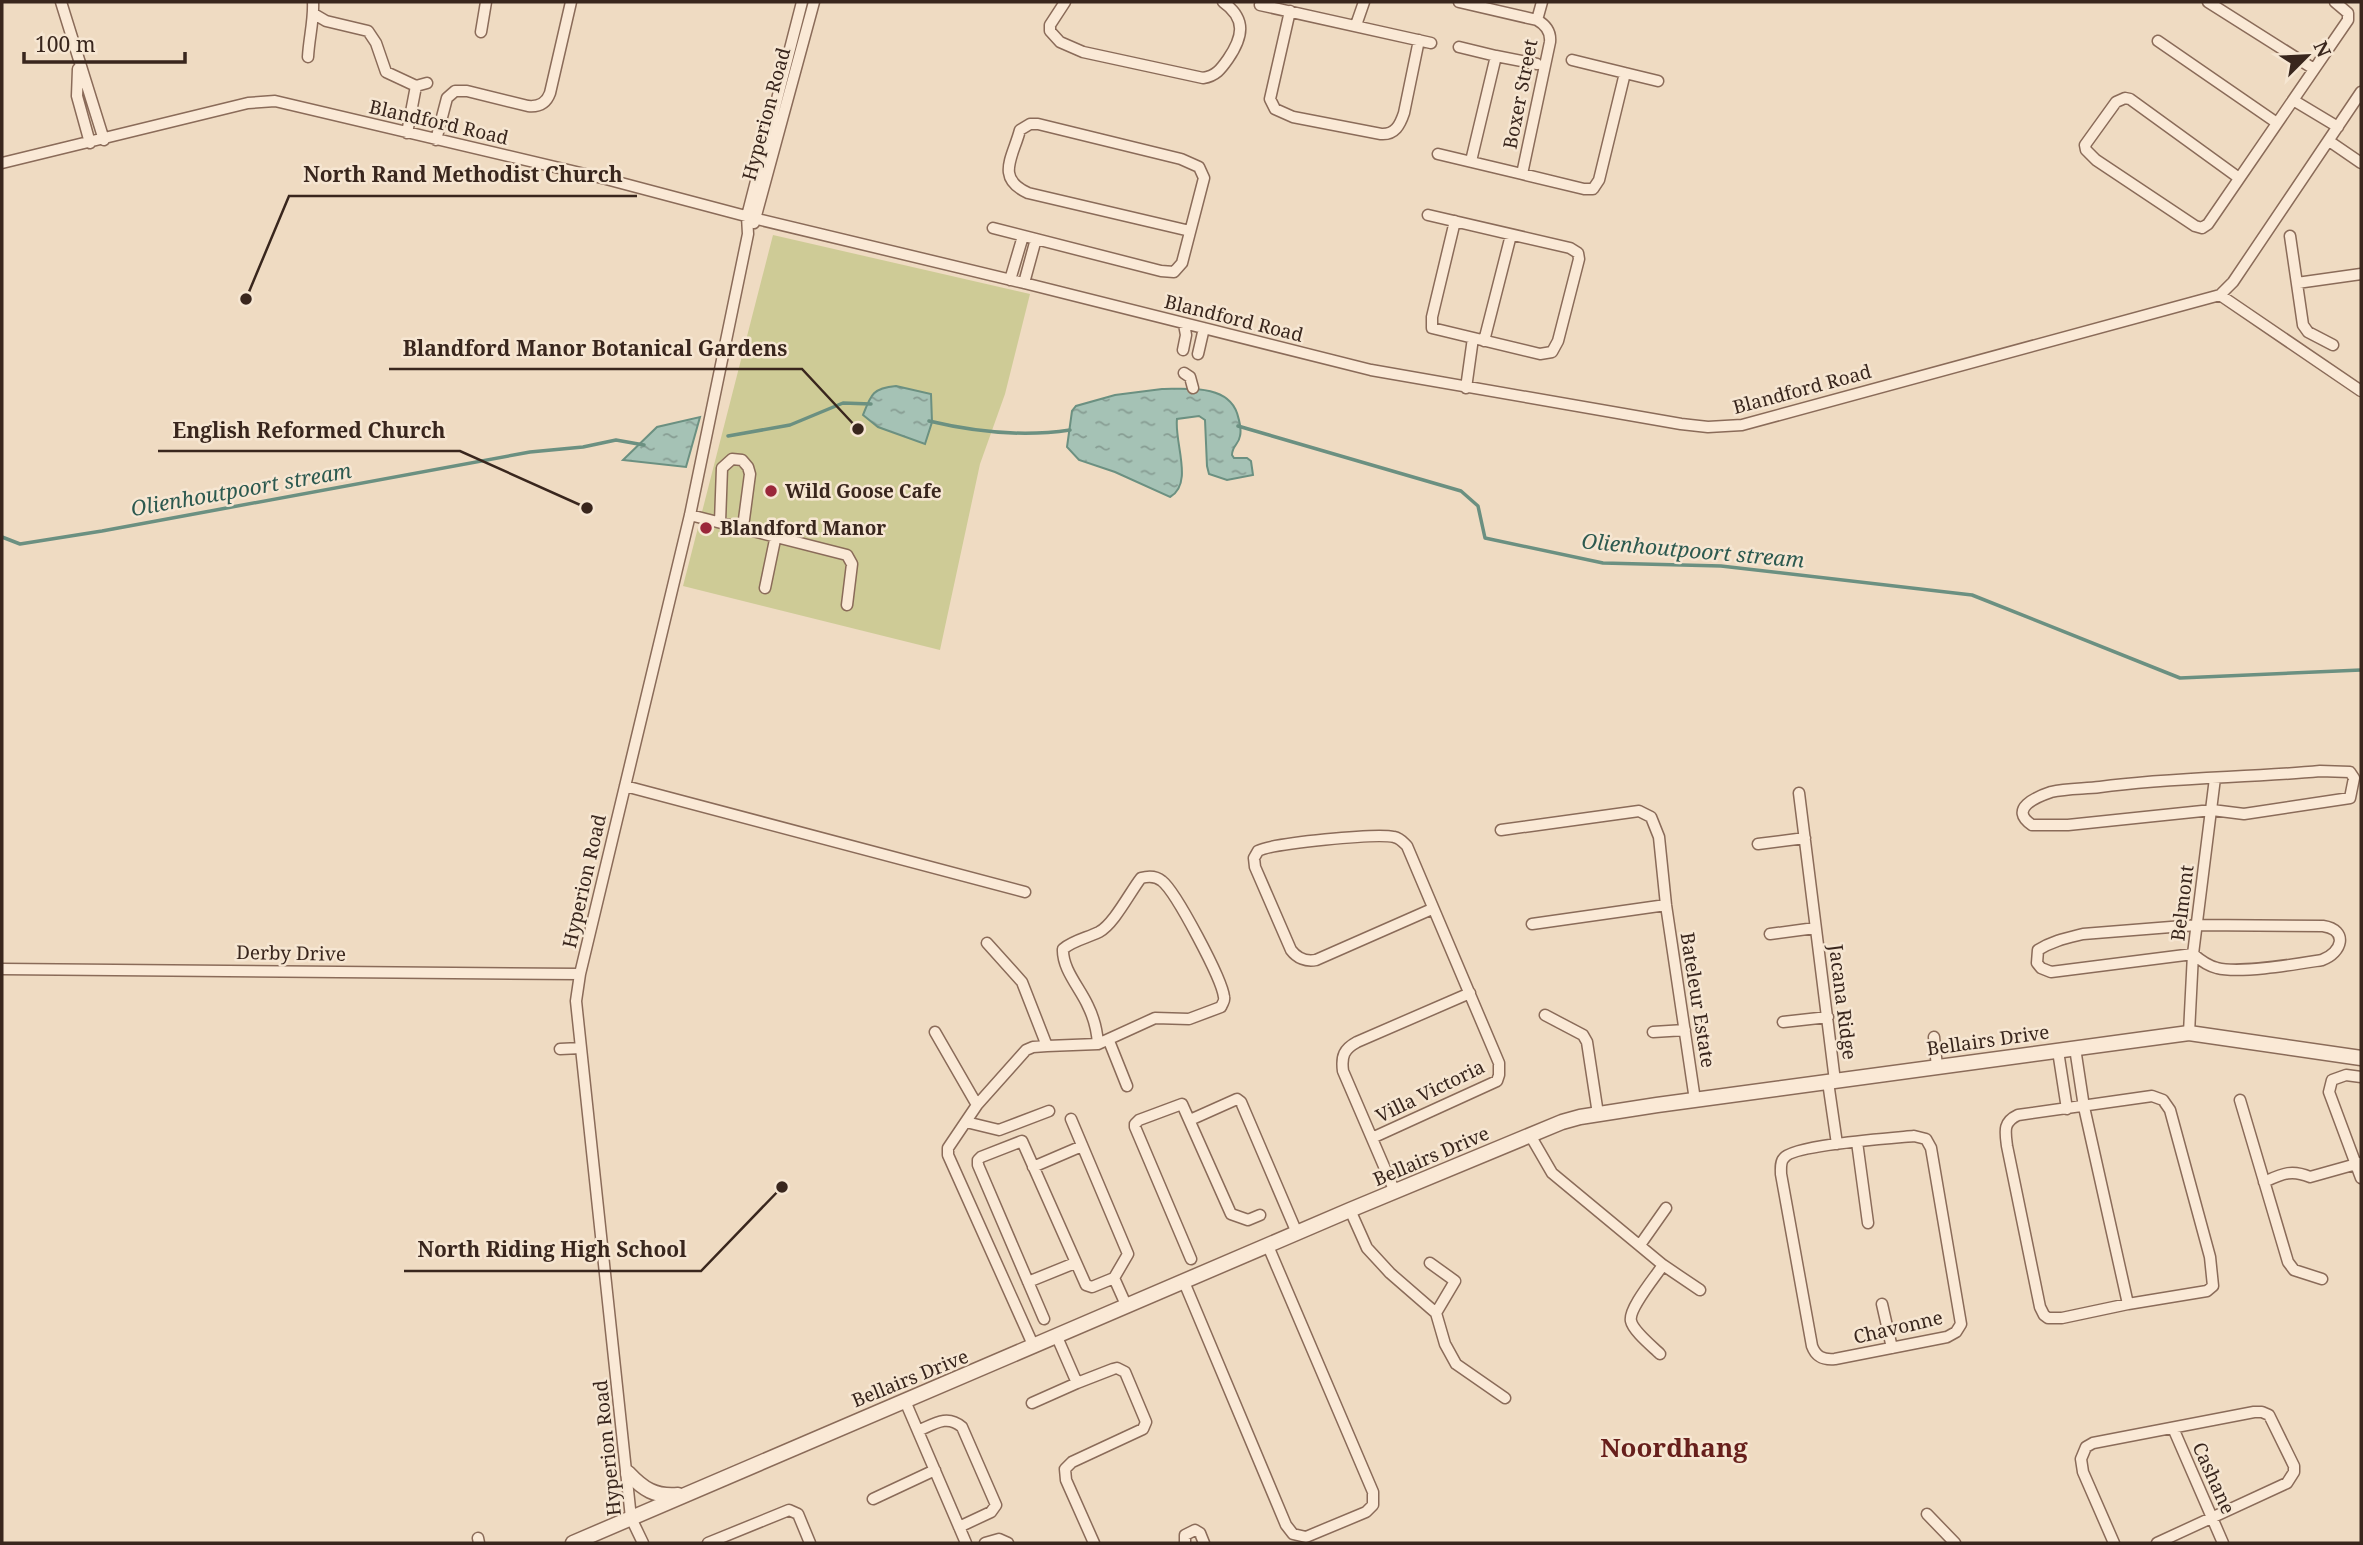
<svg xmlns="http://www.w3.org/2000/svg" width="2363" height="1545" font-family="'Noto Serif',serif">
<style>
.green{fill:#cecb96}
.water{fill:url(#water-ripples);stroke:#6b9081;stroke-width:2}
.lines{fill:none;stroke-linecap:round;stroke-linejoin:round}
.stream{stroke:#6b9081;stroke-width:3.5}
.minor-casing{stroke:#8a6b59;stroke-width:13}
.tertiary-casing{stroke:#8a6b59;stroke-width:17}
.minor{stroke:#fae9d6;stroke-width:10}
.tertiary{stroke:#fae9d6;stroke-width:14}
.poi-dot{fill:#9a273a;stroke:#f6e6d2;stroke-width:2.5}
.labels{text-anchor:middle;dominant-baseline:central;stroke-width:5;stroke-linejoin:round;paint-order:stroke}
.street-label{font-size:19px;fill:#39261d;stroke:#f6e6d2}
.poi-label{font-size:19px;font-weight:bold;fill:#39261d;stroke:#f6e6d2;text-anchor:start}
.water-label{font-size:21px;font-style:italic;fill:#2c594f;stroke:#f6e6d2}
.district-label{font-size:26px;font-weight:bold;fill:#671f1c;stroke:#f6e6d2}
.leader{fill:none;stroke:#39261d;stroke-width:2.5}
.callout-dot{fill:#39261d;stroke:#f6e6d2;stroke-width:2.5}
.callout-label{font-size:21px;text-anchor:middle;font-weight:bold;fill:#39261d;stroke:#f6e6d2;stroke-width:5;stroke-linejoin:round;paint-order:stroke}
</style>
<defs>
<pattern id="water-ripples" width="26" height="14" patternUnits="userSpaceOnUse" patternTransform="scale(1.75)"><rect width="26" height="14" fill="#a5c2b5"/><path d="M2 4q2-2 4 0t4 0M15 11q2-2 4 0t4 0" fill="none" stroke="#879d93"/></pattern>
</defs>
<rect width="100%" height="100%" fill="#efdbc2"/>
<path class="green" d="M773 235 1030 294 1005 394 980 464 940 650 683 586Z"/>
<path class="water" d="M896 386 931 394 932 422 925 444 878 427 863 415C871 394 873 388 896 386Z
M1162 389C1187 389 1227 384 1237 413 1239 420 1242 428 1240 436 1239 444 1232 446 1232 455L1234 458H1247L1251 461 1253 475 1227 480 1209 474 1207 466 1205 420 1199 416 1177 419C1174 442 1194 484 1170 497L1115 472 1079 460 1067 447 1072 411 1076 406 1115 395Z
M700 417 686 467 623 460 657 427Z"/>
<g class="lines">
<path class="stream" d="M929 421C975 432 1023 437 1070 430
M1238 426 1461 491 1478 506 1485 538 1603 563 1721 566 1972 595 2180 678 2361 670
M728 436 790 425 843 403 871 404
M2 537 20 544 102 531 530 452 583 447 616 440 644 445"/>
<g class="minor-casing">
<path id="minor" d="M61 2 104 140
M1065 2 1050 25V31L1060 42 1083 52 1203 78C1216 76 1221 69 1228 59 1243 37 1247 19 1223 2
M2208 2 2314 69
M1260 5 1431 43
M1290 11 1270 99 1275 109 1293 117 1381 134C1395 135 1400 125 1404 113L1419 40
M314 14 326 21 368 31 376 43 386 72 416 86 427 83
M1537 20 1542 2
M1356 25 1364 2
M481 32 486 2
M2158 41 2277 123
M1459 47 1496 56 1471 161
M1496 56 1537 64
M308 57C309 38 314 20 313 2
M1572 60 1625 73
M78 69 77 96 90 143
M2293 100 2338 127
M407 133 416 86
M436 140 447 98 455 91H467L528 106C538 107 546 104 550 93L571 2
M2329 141 2361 163
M1438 154 1522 174 1550 42C1551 32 1546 25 1537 20L1459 2
M2 163 248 103 275 101 606 179 757 219 1024 283 1371 370 1681 424 1708 427 1742 425 2220 295 2233 282 2361 92
M1522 174 1584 189H1593L1599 180 1625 73 1658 81
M2239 178 2130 99 2125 98 2116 102 2085 145 2086 150 2096 160 2195 226 2202 228 2208 224 2348 20V13L2335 2
M1428 215 1570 248 1578 253 1579 259 1558 341 1552 352 1540 354 1432 328V317L1455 221
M754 223 814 2
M993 228 1161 271 1174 272 1182 263 1204 178 1199 167 1181 159 1038 124H1030L1020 130C1013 157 995 178 1028 193L1190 231
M2290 236 2303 325 2308 332 2333 345
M1010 280 1023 236
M1024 283 1036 239
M2297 283 2361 274
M2220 295 2361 391
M1484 341 1511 235
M1183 350 1186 335 1184 324
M1198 354 1204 328
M1184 373 1190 377 1193 388
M1466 388 1473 338
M690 515 847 555 852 564 847 605
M720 522 722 468 732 459 742 460 748 467 750 474 743 527
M765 588 776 535
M2320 771 2350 772 2354 778 2350 798 2244 814 2212 810 2068 825H2032C2008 809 2036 797 2051 792 2067 788 2084 789 2100 787 2173 777 2246 778 2320 771Z
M625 786 1025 892
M1799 793 1835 1081
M1501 830 1639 811 1651 817 1659 837 1666 905 1695 1100
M1758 844 1805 838
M1532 924 1666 905
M2196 925 2323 926C2349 930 2342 953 2322 960 2297 964 2240 974 2217 968 2208 966 2200 960 2193 954L2051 972 2041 968 2037 963 2038 950C2052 941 2067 938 2083 934Z
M1770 934 1815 928
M987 943 1022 982 1047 1046
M2 969 580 974
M1545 1015 1583 1035 1587 1042 1598 1114
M1783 1022 1828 1017
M935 1032 977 1105
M1653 1032 1685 1030
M2189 1033 2193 954 2215 778
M1934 1037 1937 1067
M1109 1041 1127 1086
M2075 1048 2084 1107 2128 1304
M560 1049 581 1048
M2058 1051 2067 1109
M2361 1077 2346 1075 2332 1080 2329 1092 2361 1178
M1828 1082 1837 1144
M2152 1096 2163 1100 2170 1110 2210 1257 2213 1286 2207 1291 2128 1304 2062 1318H2048L2044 1315 2040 1307 2007 1146C2005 1131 2003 1122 2018 1115Z
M2240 1100 2288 1262 2294 1270 2322 1279
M1071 1119 1128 1254 1114 1278 1127 1307
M1190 1120 1237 1099 1241 1102 1297 1233
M966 1122 999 1130 1049 1111
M1530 1135 1552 1173 1663 1265 1700 1290
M1914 1136 1926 1139 1931 1148 1961 1324 1956 1332 1947 1337 1835 1359C1823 1360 1816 1357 1812 1346L1781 1174C1781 1169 1780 1162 1784 1158 1793 1145 1893 1138 1914 1136Z
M1372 1138 1497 1081 1499 1075V1063L1407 846C1403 842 1400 838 1394 837 1377 833 1273 843 1258 851L1254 858 1255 867 1291 950C1297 958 1306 962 1316 960L1432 909
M1857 1142 1868 1223
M1033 1167 1082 1146
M2264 1182C2282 1174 2291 1169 2310 1177L2360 1163
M1395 1192 1343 1071C1341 1056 1344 1049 1357 1042L1470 993
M1350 1210 1367 1248 1390 1273 1436 1313 1445 1344 1456 1364 1505 1398
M1640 1245 1666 1208
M1191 1259 1135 1127V1124L1139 1120 1182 1104 1231 1214 1248 1220 1260 1215
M1430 1263 1455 1281 1436 1313
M1028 1282 1075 1263
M1184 1282 1286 1525 1293 1534 1306 1537 1366 1512 1373 1505V1492L1268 1246
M1882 1304 1892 1348
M1044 1319 978 1165V1160L981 1157 1022 1141 1086 1285 1092 1287 1114 1278
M1057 1337 1077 1383 1113 1369 1117 1368 1125 1372 1146 1422 1143 1429 1072 1462 1065 1469 1066 1480 1094 1543
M1034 1347 948 1155V1148L977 1105 1026 1050 1033 1047 1047 1046 1098 1044 1155 1018 1189 1019 1221 1007C1223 1002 1225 1001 1224 997 1222 979 1176 892 1162 881 1156 876 1148 876 1141 878 1130 892 1114 924 1099 932 1087 938 1074 940 1063 949 1062 969 1080 988 1088 1006 1094 1018 1097 1030 1098 1044
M1660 1354C1653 1347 1633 1331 1631 1321 1628 1309 1656 1276 1663 1265
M905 1401 966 1543
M1032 1403 1077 1383
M2173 1428 2223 1543
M918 1431C934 1424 947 1414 962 1427L996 1505 991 1512 959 1527
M873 1499 935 1470
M1927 1514 1955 1543
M478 1538 479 1543
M643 1543 631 1518 576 1001 580 974 690 515 748 234 747 216 802 2
M708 1543 789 1510 798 1514 810 1543
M985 1543 999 1539 1008 1543
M1185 1543V1535L1195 1530 1200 1533 1204 1543
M2114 1543 2083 1472 2081 1459 2086 1447 2093 1443 2254 1412H2262L2269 1415 2294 1466V1472L2287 1483 2157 1543"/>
</g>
<g class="tertiary-casing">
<path id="tertiary" d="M628 1473C643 1489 655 1497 678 1495
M573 1543 1350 1210 1562 1122 1580 1117 1657 1105 2189 1033 2361 1058"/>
</g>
<use href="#minor" class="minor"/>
<use href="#tertiary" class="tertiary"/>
</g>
<g class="poi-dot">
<circle cx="771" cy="491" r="7"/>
<circle cx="706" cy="528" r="7"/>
</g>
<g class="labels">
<g class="street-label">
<text transform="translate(1520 94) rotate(-79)">Boxer Street</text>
<text transform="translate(766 114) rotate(-75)">Hyperion Road</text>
<text transform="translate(439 122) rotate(13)">Blandford Road</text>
<text transform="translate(1234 318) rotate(14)">Blandford Road</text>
<text transform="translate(1802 389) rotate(-15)">Blandford Road</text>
<text transform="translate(584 881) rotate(-77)">Hyperion Road</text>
<text transform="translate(2182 903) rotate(-83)">Belmont</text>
<text transform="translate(291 953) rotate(1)">Derby Drive</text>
<text transform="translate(1698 1000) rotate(81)">Bateleur Estate</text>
<text transform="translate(1843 1002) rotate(83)">Jacana Ridge</text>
<text transform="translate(1988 1040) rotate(-8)">Bellairs Drive</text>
<text transform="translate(1430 1091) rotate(-26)">Villa Victoria</text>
<text transform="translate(1431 1156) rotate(-23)">Bellairs Drive</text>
<text transform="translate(1898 1327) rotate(-13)">Chavonne</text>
<text transform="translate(910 1378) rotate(-22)">Bellairs Drive</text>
<text transform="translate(607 1448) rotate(-96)">Hyperion Road</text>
<text transform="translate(2214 1478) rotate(66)">Cashane</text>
</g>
<g class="poi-label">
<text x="785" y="491">Wild Goose Cafe</text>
<text x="720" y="528">Blandford Manor</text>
</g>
<g class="water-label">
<text transform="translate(241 489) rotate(-10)">Olienhoutpoort stream</text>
<text transform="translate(1693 550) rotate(5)">Olienhoutpoort stream</text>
</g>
<g class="district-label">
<text x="1674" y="1447">Noordhang</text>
</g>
</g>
<path class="leader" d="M246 299L289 196H637M858 429L802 369H389M587 508L460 451H158M782 1187L701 1271H404"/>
<g class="callout-dot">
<circle cx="246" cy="299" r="7"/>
<circle cx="858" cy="429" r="7"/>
<circle cx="587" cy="508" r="7"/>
<circle cx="782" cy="1187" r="7"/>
</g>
<g class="callout-label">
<text x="463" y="182">North Rand Methodist Church</text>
<text x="595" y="356">Blandford Manor Botanical Gardens</text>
<text x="309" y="438">English Reformed Church</text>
<text x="552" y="1257">North Riding High School</text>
</g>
<rect width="2363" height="1545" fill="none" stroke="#39261d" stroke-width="7"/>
<g transform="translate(2307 56) rotate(66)" stroke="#f6e6d2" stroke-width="5" paint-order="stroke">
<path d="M0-5L12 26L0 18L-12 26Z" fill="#39261d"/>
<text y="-10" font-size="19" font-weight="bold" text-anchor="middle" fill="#39261d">N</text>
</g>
<path d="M24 52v10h161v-10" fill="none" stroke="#39261d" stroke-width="3.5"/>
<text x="35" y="52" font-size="21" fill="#39261d" stroke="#f6e6d2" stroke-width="5" paint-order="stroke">100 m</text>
</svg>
